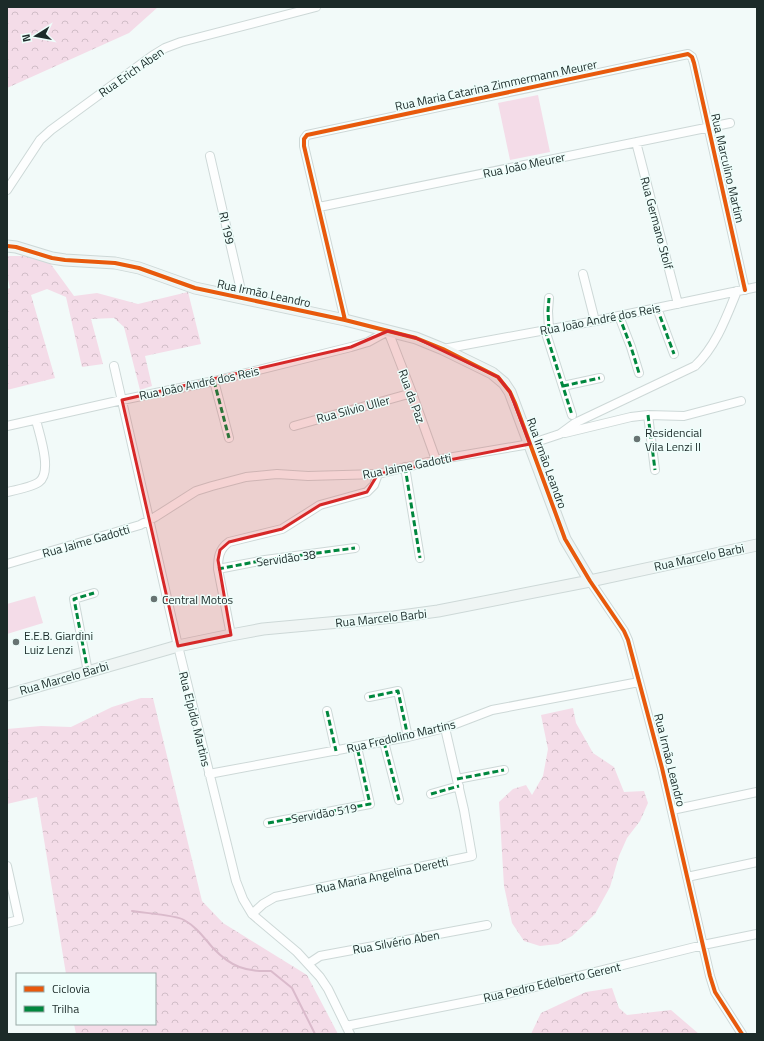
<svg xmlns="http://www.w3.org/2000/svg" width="764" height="1041" font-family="'Titillium Web',sans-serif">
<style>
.forest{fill:url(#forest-crowns)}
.pitch{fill:#f4dce8}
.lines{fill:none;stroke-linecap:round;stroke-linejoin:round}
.stream{stroke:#dabacb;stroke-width:2}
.street-casing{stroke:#cdd8d7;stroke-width:10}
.secondary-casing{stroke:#cdd8d7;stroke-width:13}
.street{stroke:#fdfefe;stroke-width:8}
.secondary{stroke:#eff5f4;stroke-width:11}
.quiet{stroke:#00873e;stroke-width:3;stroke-dasharray:6 3;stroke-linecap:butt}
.cycleway-casing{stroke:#eefefb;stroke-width:6}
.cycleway{stroke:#e8590c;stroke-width:4}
.marked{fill:#d62828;fill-opacity:0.2;stroke:#d62828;stroke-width:3;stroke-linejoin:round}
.poi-dot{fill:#677372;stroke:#eefefb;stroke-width:1.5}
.labels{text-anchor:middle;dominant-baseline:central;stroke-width:3;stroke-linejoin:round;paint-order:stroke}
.street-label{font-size:12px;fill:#1c2b29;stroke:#eefefb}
.poi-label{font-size:12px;fill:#1c2b29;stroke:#eefefb;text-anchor:start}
</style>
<defs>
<pattern id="forest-crowns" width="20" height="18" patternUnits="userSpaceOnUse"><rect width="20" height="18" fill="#f4dce8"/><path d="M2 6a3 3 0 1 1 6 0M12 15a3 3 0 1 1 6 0" fill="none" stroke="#d1bdc7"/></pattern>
</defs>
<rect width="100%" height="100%" fill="#f2faf9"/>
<path class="forest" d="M7 7H158L129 33 7 88Z
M7 256H24L50 263 74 296 97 293 138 304 188 292 201 344 145 356 152 386 140 390 124 327 114 318 91 319 103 364 82 367 66 297 47 289 31 295 55 378 7 390V289L10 288 7 275Z
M141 698H153L202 901 223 923 307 975 338 1034H76L74 1024H155V974H66L37 797 7 804V729L41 726 71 727 112 707Z
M573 708 576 723 593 753 614 767 624 792 644 791 648 803 640 821 627 838 619 856 610 887 595 914 572 936 558 944 540 946 524 941 512 923 504 886 499 802 513 789 526 785 532 795 543 776 548 749 541 715Z
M612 988 619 1008 627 1015 671 1010 699 1034H531L541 1013 586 992Z"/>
<path class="pitch" d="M538 95 550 152 510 160 498 103Z
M35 596 43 623 7 634V604Z"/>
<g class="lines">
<path class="stream" d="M132 911C143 913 177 915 184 920 198 928 203 937 213 948 231 967 246 972 271 971L292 988 315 1034"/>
<g class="street-casing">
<path id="street" d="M636 142 678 304
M210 156 243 299
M7 190 40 140 51 130 152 56 165 48 181 42 316 7
M319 207 730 123
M583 274 595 321
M657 308 674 354
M619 316 631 347 639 373
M345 320 304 146V139L307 135 688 54 692 57 694 63 745 290
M545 330 572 415
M549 330 548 311 549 298
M443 349 595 321 757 287
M114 366 178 646 236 881 243 899 252 914 297 952 320 977 328 989 350 1034
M214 381 229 438
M563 386 600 378
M648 415 655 470
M7 426 122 400 214 381 351 347 368 342 388 331 412 393 436 460
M294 426 412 393
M565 433 631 417 648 415 684 416 741 401
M405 467 420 558
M7 492C16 490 32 487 39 482 53 472 39 433 36 420
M7 564 140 525 155 517 196 491 212 486 246 477 277 474 308 476 378 474 436 460 530 444 560 434 575 423 695 366C716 346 726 318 737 291
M218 569 265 560 355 548
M590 581 624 631 628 640 662 768 710 976 715 992 742 1034
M231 635 218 569C218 558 219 549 229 542L282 529 320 505 367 492 374 485 378 474
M88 672 74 599 94 593
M369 697 398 691 408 737
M327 711 336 751
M384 742 399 800
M209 774 408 737 445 728 492 710 639 682
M457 779 504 770
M431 794 459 786
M672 810 757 792
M268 823 370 804 357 747
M7 866 19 920 7 923
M687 877 757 862
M252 914 263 904 275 897 472 856 464 810 445 728
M308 964 320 956 487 925
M346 1026 507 994 703 945 757 934"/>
</g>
<g class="secondary-casing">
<path id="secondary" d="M7 246 16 247 52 258 65 260 115 263 139 268 195 288 345 320 416 338 443 349 492 373 504 383 510 392 565 539 590 581
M7 695 178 646 231 635 263 629 394 617 438 611 590 581 757 545"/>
</g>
<use href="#street" class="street"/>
<use href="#secondary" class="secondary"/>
<path class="quiet" d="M657 308 674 354
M619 316 631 347 639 373
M545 330 572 415
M549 330 548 311 549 298
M214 381 229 438
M563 386 600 378
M648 415 655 470
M405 467 420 558
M218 569 265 560 355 548
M88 672 74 599 94 593
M369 697 398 691 408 737
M327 711 336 751
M384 742 399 800
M457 779 504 770
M431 794 459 786
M268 823 370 804 357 747"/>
<g class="cycleway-casing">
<path id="cycleway" d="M7 246 16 247 52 258 65 260 115 263 139 268 195 288 345 320 416 338 443 349 498 377 510 392 515 403 565 539 590 581 624 631 628 640 662 768 710 976 715 992 742 1034
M345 320 304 146V139L307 135 688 54 692 57 694 63 745 290"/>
</g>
<use href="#cycleway" class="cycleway"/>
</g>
<path class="marked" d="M388 331 416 338 498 377 510 392 530 444 378 474 367 492 320 505 282 529 229 542 220 550 218 560 231 635 178 646 122 400 351 347Z"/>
<g class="poi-dot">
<circle cx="637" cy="439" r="4"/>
<circle cx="154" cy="599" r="4"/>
<circle cx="16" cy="642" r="4"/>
</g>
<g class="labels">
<g class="street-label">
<text transform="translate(131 72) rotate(-35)">Rua Erich Aben</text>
<text transform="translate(496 85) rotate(-12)">Rua Maria Catarina Zimmermann Meurer</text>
<text transform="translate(524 165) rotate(-12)">Rua João Meurer</text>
<text transform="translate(728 168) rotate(77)">Rua Marculino Martim</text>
<text transform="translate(657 223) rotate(75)">Rua Germano Stolf</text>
<text transform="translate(227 228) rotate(77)">RI 199</text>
<text transform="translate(264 293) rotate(12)">Rua Irmão Leandro</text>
<text transform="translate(600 319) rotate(-11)">Rua João André dos Reis</text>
<text transform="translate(199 383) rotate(-12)">Rua João André dos Reis</text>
<text transform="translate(412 396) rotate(70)">Rua da Paz</text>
<text transform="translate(353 409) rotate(-15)">Rua Silvio Uller</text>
<text transform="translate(547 463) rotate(70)">Rua Irmão Leandro</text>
<text transform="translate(407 466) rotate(-11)">Rua Jaime Gadotti</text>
<text transform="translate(86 541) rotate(-16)">Rua Jaime Gadotti</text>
<text transform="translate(699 557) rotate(-12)">Rua Marcelo Barbi</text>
<text transform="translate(286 558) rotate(-8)">Servidão 38</text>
<text transform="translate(381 618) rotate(-6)">Rua Marcelo Barbi</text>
<text transform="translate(64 678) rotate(-16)">Rua Marcelo Barbi</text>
<text transform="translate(195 719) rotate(76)">Rua Elpidio Martins</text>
<text transform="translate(401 736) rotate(-13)">Rua Fredolino Martins</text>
<text transform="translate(670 760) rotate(76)">Rua Irmão Leandro</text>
<text transform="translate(324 813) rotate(-10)">Servidão 519</text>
<text transform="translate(382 875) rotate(-12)">Rua Maria Angelina Deretti</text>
<text transform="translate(396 942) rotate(-10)">Rua Silvério Aben</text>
<text transform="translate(552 982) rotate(-13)">Rua Pedro Edelberto Gerent</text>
</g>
<g class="poi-label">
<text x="645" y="432">Residencial<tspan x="645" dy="14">Vila Lenzi II</tspan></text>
<text x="162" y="599">Central Motos</text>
<text x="24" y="635">E.E.B. Giardini<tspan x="24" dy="14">Luiz Lenzi</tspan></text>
</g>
</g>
<rect width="764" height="1041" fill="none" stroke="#1c2b29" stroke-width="16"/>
<rect x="16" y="973" width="140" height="52" fill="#eefefb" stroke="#9aaaa7"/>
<rect x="24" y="986" width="20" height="6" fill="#e8590c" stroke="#9aaaa7"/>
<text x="52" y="993" font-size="12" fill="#1c2b29">Ciclovia</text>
<rect x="24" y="1006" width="20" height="6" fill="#00873e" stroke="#9aaaa7"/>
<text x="52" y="1013" font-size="12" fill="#1c2b29">Trilha</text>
<g transform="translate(36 36) rotate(259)" stroke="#eefefb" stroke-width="3" paint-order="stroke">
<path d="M0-3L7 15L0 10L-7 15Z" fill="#1c2b29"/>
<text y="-6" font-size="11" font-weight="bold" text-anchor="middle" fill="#1c2b29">N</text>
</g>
</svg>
